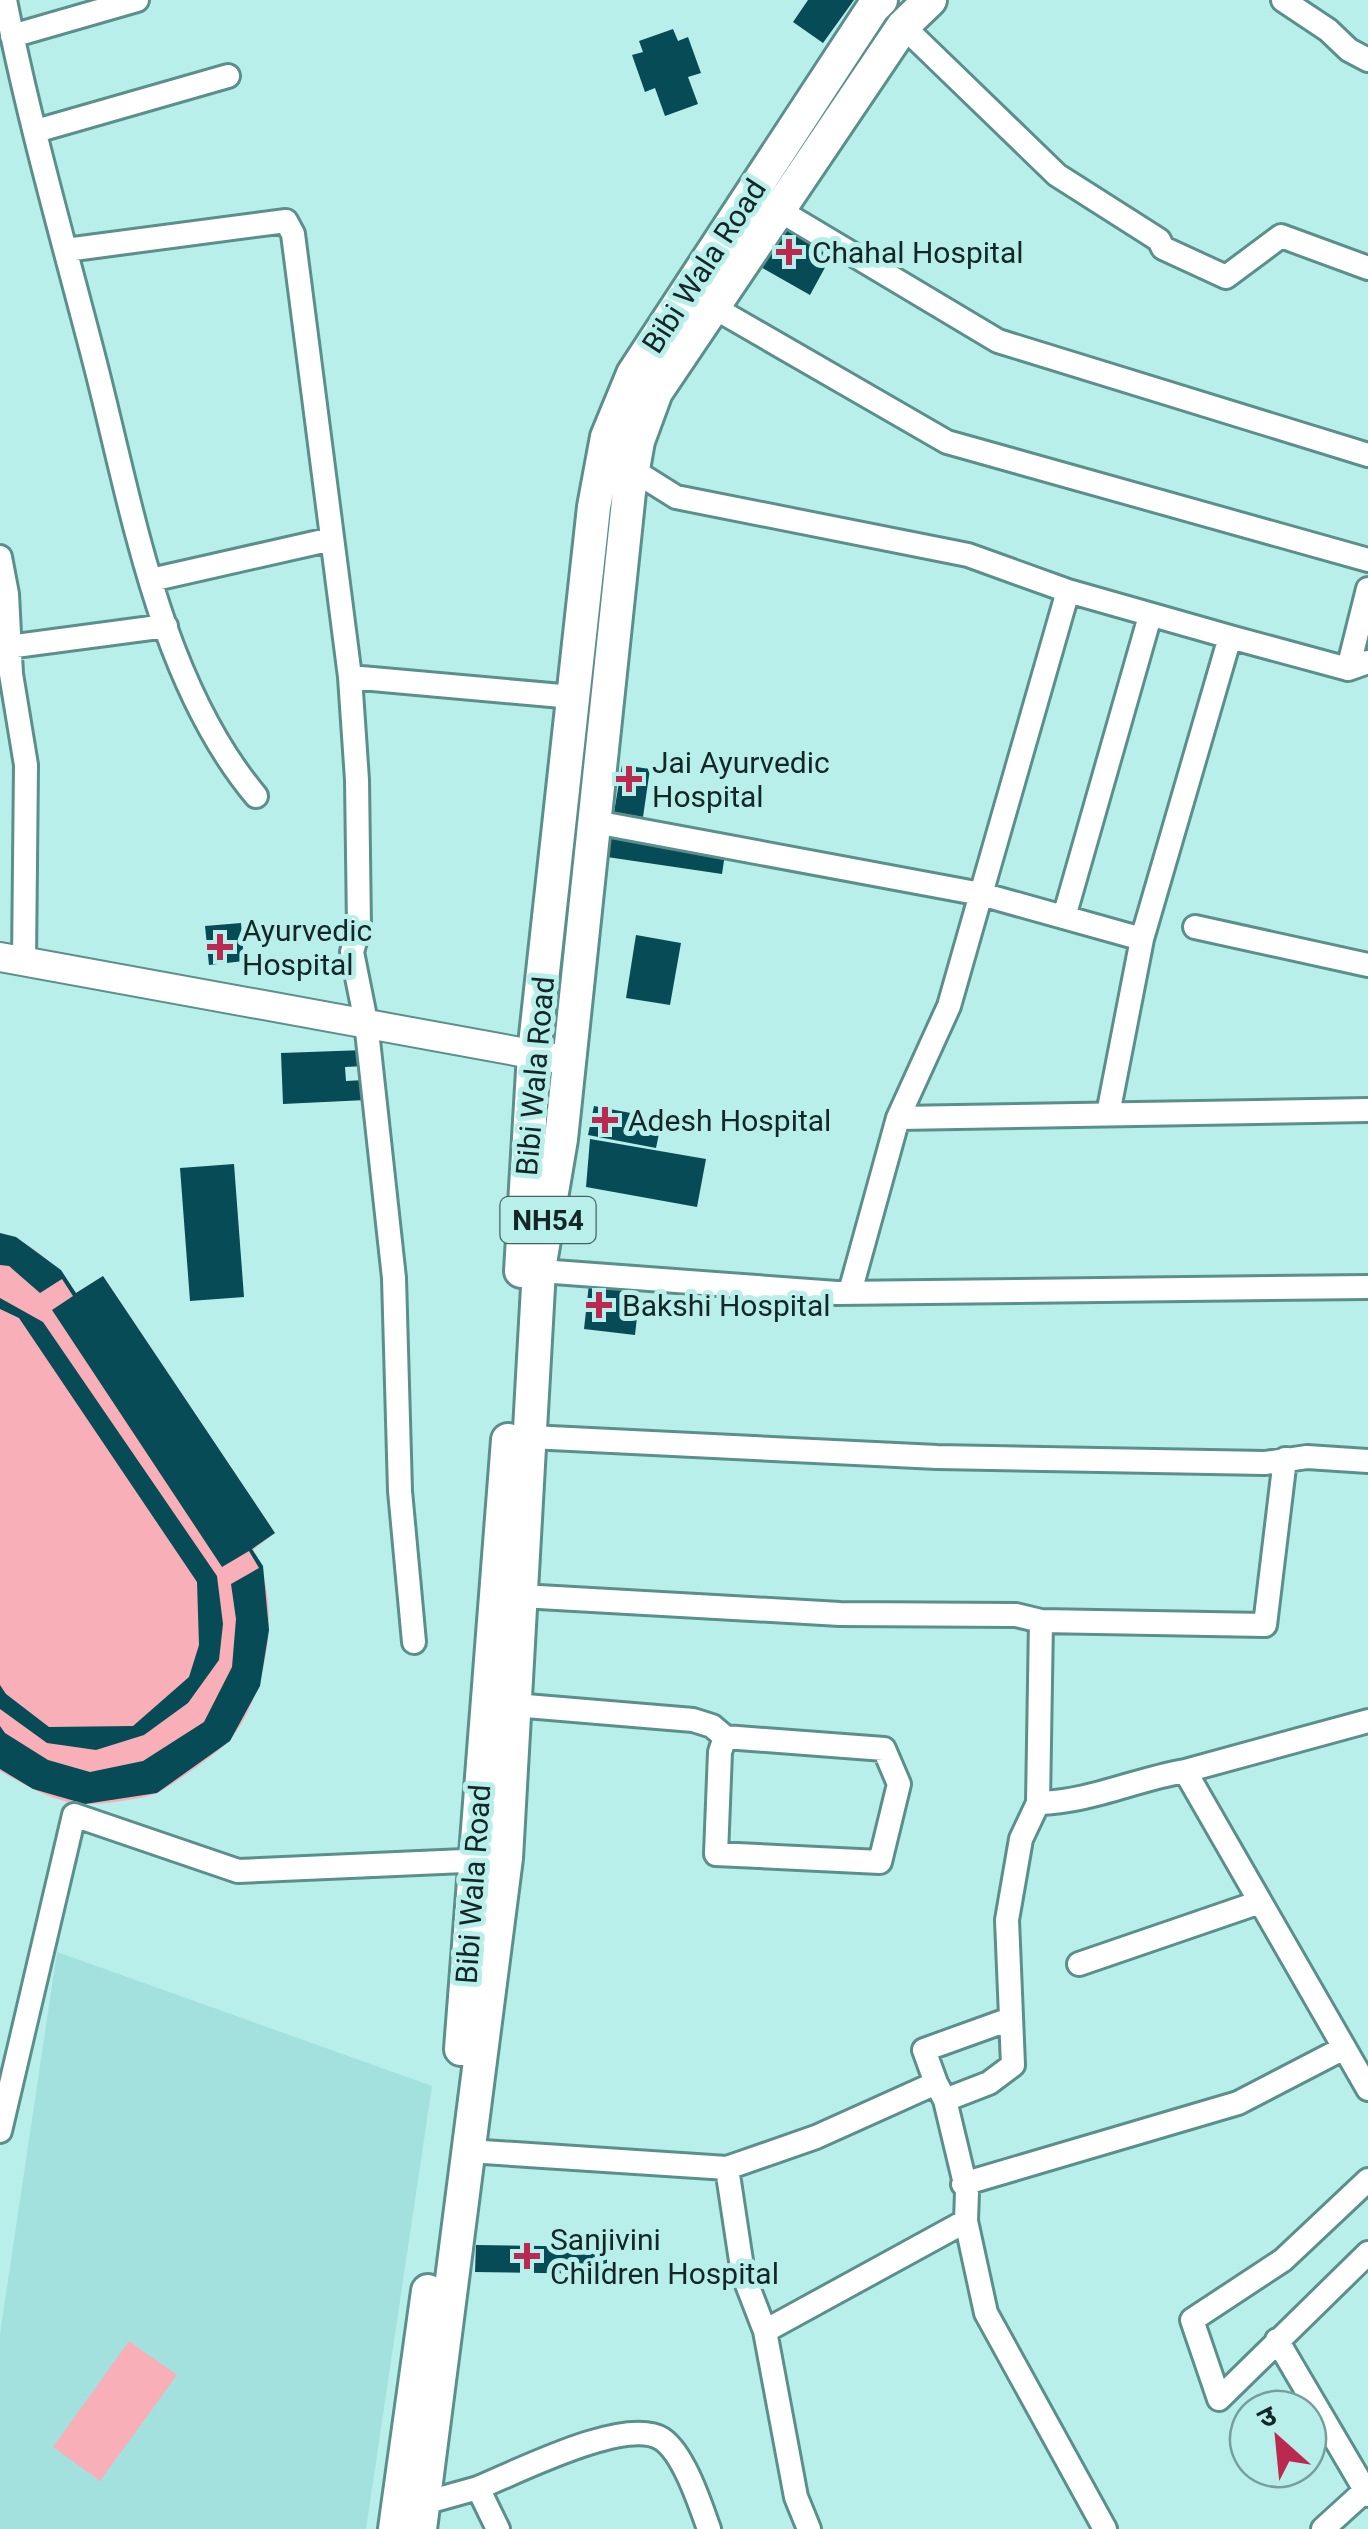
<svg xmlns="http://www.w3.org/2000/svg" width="1368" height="2529" font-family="Roboto,'Noto Sans Devanagari',sans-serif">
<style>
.built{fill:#a2e1dd}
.green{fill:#f9afb7}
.building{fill:#064b55}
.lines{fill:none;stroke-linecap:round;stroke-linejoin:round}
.minor-casing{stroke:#5b8f8c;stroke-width:28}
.major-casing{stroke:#5b8f8c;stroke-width:32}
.highway-casing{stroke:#5b8f8c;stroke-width:38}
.minor{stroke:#fff;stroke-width:22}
.major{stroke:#fff;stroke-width:28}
.highway{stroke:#fff;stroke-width:32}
.poi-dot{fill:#ba294f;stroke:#b8efeb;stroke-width:4}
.labels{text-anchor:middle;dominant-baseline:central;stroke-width:10;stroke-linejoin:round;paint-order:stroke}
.shield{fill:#b8efeb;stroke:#446361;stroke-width:2.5}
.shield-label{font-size:28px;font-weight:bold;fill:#122726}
.poi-label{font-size:30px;fill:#122726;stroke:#b8efeb;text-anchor:start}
.street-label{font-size:30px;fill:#122726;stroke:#b8efeb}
</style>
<rect width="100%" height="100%" fill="#b8efeb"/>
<path class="built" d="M57 1952 432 2086 366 2529H0V2334Z"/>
<path class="green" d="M0 1233C30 1240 59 1268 76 1293L103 1276 275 1533 253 1550C283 1603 268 1693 230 1740 223 1749 166 1790 155 1794 140 1799 101 1805 86 1804 56 1804 25 1785 0 1771Z
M129 2341 177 2375 100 2481 53 2447Z"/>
<path class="building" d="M808 0H854L823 43 793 22Z
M673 29 678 41 688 37 701 73 688 77 698 104 665 116 655 88 645 92 632 55 643 52 639 41Z
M782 222 834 251 810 295 757 265Z
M622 765 650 769 643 817 614 812Z
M610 837 725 854 722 874 607 857Z
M241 923 244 961 209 965 205 926Z
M636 935 681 943 670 1005 626 998Z
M365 1050V1066L345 1067 346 1081 365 1080 366 1100 283 1104 281 1053Z
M594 1106 662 1119 656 1148 588 1135Z
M590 1139 706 1159 697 1207 586 1187Z
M234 1164 244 1297 190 1301 180 1168Z
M0 1233 16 1237 61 1270 76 1293 103 1276 275 1533 252 1549 263 1566 269 1630 260 1686 230 1741 157 1793 85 1804 33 1789 0 1769V1726L5 1733 48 1760 90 1772 143 1761 204 1722 232 1667 236 1619 231 1584 259 1568 249 1551 222 1567 52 1310 73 1296 62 1279 40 1293 9 1266 0 1265Z
M589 1284 640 1290 635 1335 584 1329Z
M0 1298 43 1322 217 1576 223 1624 219 1660 188 1703 144 1735 96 1750 47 1743 0 1709V1685L6 1694 49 1727 133 1726 189 1677 199 1645 197 1582 19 1318 0 1309Z
M476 2245 607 2247V2274L475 2272Z"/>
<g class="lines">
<g class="minor-casing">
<path id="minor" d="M5 0C29 122 64 243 95 363 132 506 159 680 256 796
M1283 0 1328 30 1349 50 1368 60
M903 26 1057 175 1159 240 1163 248 1226 277 1281 236 1368 268
M12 36 137 0
M36 131 228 76
M777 209 998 341 1368 455
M66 250 286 221 293 234 350 677 357 780 359 927 352 952 366 1022 394 1278 400 1491 414 1642
M701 300 947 442 1368 560
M633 470 676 497 968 555 1068 591 1230 637
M0 557 7 594 11 674 26 765 24 961
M151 580 332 539
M0 648 166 626
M1368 662 1348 669 1230 637 1142 939 981 894 949 1006 898 1118 1368 1110
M1348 669 1368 589
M350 677 573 697
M595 822 981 894 1068 591
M1064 917 1150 616
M1195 927 1368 965
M1108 1114 1142 939
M527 1270 837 1293 1368 1287
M850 1292 898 1118
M530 1437 937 1457 1265 1463 1307 1457 1368 1461
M521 1596 840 1614 1016 1615 1041 1621 1265 1625 1285 1459
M1041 1621 1038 1803C1090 1802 1133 1780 1185 1771
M514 1705 693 1720 712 1726 725 1737 720 1752 716 1854 880 1862 899 1784 884 1749 725 1737
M1368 1721 1185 1771 1368 2089
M1079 1964 1260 1902
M936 2083 924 2050 1010 2019
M945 2100 989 2083 1013 2065 1007 1920 1021 1839 1038 1803
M0 2131 74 1815 238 1871 487 1860
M468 2151 727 2168 816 2137 936 2083 945 2100 967 2192 966 2221 986 2313 1105 2529
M727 2168 743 2274 765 2331 796 2497 809 2529
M1368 2180 1283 2260 1192 2320 1219 2399 1368 2253
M963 2184 1238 2103 1344 2048
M765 2331 966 2221
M1277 2340 1368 2495
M424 2503 478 2488
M498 2529 478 2488C517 2472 626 2416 662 2439 684 2454 700 2504 709 2529
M1323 2529 1368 2488"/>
</g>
<g class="major-casing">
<path id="major" d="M0 957 570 1061"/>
</g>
<g class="highway-casing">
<path id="highway" d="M521 1271 534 1054 594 507 607 437 633 374 873 8 881 0
M461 2049 508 1440
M395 2529 428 2291
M420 2529 506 1858 539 1269 561 1139 629 492 638 441 656 392 903 26 930 0"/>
</g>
<use href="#minor" class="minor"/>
<use href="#major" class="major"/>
<use href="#highway" class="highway"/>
</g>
<g class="poi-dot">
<path d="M784 237h10v10h10v10h-10v10h-10v-10h-10v-10h10z"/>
<path d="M624 764h10v10h10v10h-10v10h-10v-10h-10v-10h10z"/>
<path d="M215 932h10v10h10v10h-10v10h-10v-10h-10v-10h10z"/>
<path d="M600 1105h10v10h10v10h-10v10h-10v-10h-10v-10h10z"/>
<path d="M594 1290h10v10h10v10h-10v10h-10v-10h-10v-10h10z"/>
<path d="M522 2241h10v10h10v10h-10v10h-10v-10h-10v-10h10z"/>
</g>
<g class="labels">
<rect class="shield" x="500.5" y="1197" width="95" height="46" rx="8"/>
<g class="shield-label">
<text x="548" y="1220">NH54</text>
</g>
<g class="poi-label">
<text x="812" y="252">Chahal Hospital</text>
<text x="652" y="762">Jai Ayurvedic<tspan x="652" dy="34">Hospital</tspan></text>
<text x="242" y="930">Ayurvedic<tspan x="242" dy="34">Hospital</tspan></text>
<text x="628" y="1120">Adesh Hospital</text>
<text x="622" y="1305">Bakshi Hospital</text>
<text x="550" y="2239">Sanjivini<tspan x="550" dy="34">Children Hospital</tspan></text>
</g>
<g class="street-label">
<text transform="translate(704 266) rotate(-57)">Bibi Wala Road</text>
<text transform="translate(535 1076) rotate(-85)">Bibi Wala Road</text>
<text transform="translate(473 1884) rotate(-86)">Bibi Wala Road</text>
</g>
</g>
<g transform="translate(1278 2439) rotate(333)"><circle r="48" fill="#b8efeb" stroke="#769f9c" stroke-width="2.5"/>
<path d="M0-8L18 38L0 25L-18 38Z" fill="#ba294f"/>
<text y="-15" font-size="28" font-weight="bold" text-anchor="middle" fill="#122726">उ</text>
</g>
</svg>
